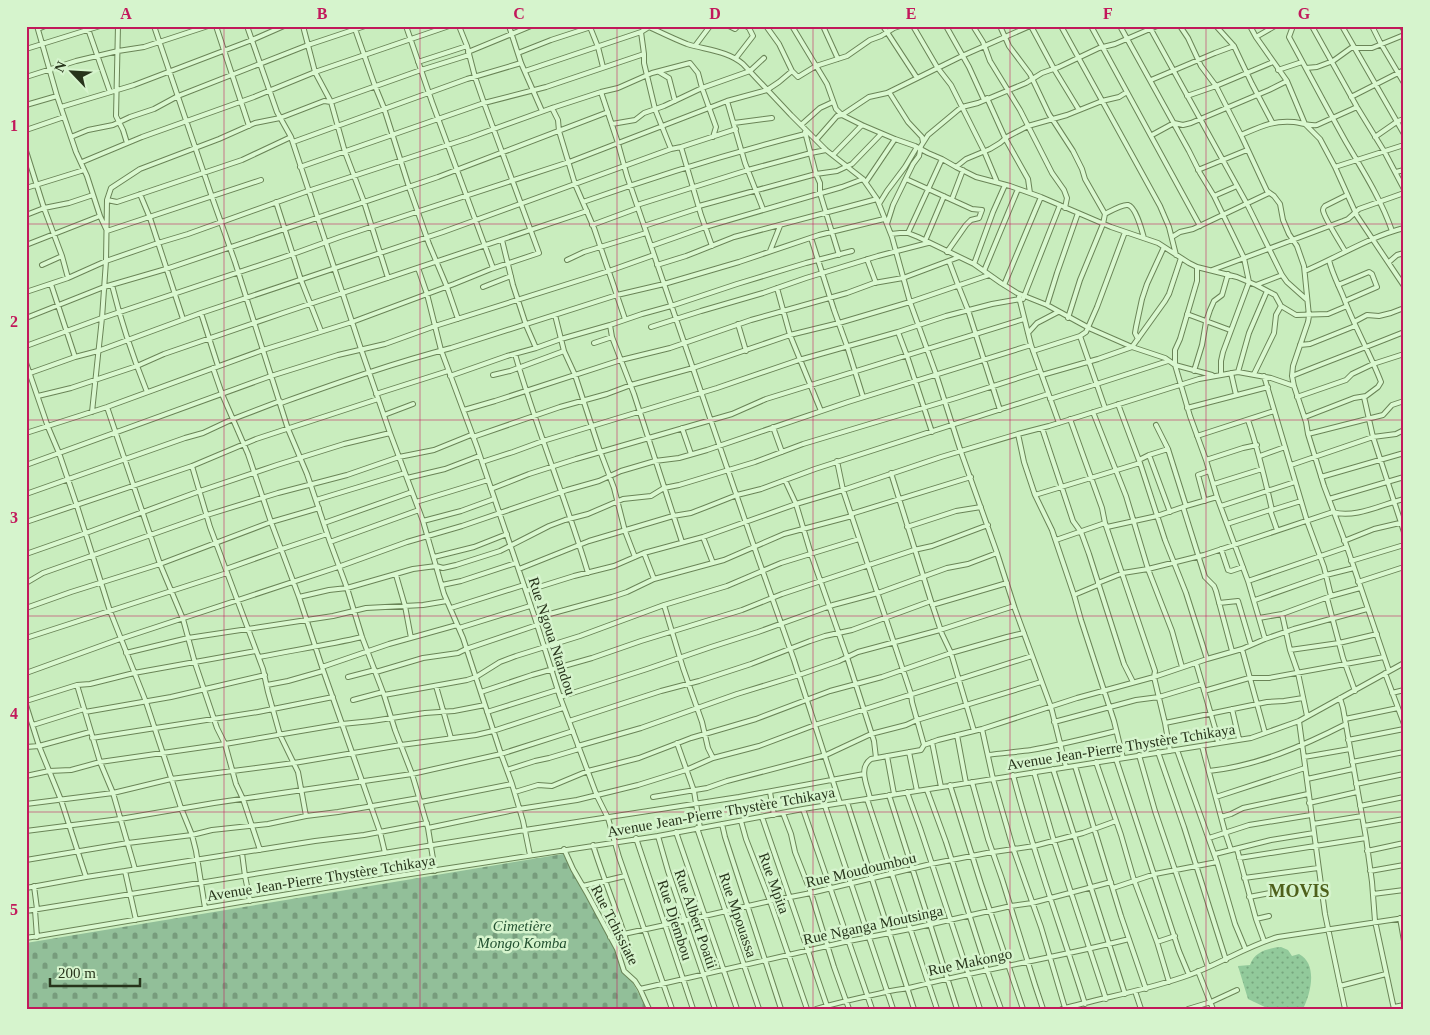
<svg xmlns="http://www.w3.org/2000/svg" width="1430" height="1035" font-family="Georgia,serif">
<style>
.grass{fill:url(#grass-dots)}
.cemetery{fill:url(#cemetery-stones)}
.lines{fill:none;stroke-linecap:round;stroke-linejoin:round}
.minor-casing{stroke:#6a8457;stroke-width:6}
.minor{stroke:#daf8d0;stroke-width:4}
.grid{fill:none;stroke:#c2185b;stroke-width:1;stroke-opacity:0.55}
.labels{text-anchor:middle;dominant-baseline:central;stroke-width:5;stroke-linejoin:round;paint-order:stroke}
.street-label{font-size:15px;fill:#27341b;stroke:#d6f4cd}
.park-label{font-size:15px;font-style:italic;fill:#225030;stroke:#d6f4cd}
.quarter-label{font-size:18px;font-weight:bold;fill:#4e601b;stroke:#d6f4cd}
.neatline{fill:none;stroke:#c2185b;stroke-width:2}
.grid-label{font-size:16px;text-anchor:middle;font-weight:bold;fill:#c2185b}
</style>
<defs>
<pattern id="grass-dots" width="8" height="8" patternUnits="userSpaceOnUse" patternTransform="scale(1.25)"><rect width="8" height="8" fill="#92ca9b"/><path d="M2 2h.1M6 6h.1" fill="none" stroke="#77a57e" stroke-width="1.8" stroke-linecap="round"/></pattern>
<pattern id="cemetery-stones" width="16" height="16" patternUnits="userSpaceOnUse" patternTransform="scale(1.25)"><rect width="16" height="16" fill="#92bf99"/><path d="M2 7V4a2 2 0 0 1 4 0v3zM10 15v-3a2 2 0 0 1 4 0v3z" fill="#779c7c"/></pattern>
</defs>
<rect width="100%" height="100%" fill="#c9edbe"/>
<path class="grass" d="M1281 947 1288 950 1292 956 1299 954C1318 964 1311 993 1303 1009H1269L1248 999 1238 966 1250 965C1254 952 1268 948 1281 947Z"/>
<path class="cemetery" d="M563 854 647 1009H26V943Z"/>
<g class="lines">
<g class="minor-casing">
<path id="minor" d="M37 26 57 96 76 152 87 176 100 216 107 231 261 180
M87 26 110 92
M118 26 116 116 123 130 127 143
M154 26 212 197 235 262 288 429 307 474 330 542 347 588 362 637 384 695 395 730 412 774 428 828 435 871
M216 26 249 126
M247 26 277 112 291 137 361 349 390 433 423 521 444 594 463 638 501 754 512 784 523 821 530 855
M303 26 315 72 331 102 345 152 364 202 388 278
M354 26 375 86 384 108 409 187 429 244 447 287 458 319
M406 26 432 102 493 268
M509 26 521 63 542 111
M647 26C660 32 674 39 687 44 707 50 728 51 743 64L791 115 826 150 863 179 877 199 892 237 910 302 936 374 961 452 997 553 1015 609 1051 707 1066 767
M729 26 735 29 738 26
M766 26 779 44 792 71 798 77 816 66 847 56 870 40 881 36 894 28 900 26
M792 26 827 84 836 109 842 115 862 125 895 139 915 146 928 153 942 159 956 167 976 177 1010 186 1041 197 1111 227 1158 243 1189 263 1197 267 1237 277 1256 285 1275 295 1281 306 1296 315 1328 314 1347 306
M823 26 838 59
M883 26 917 78
M913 26 937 67 951 85 984 151 997 182
M946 26 969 67 984 100
M973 26 983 42 990 61 1020 110 1052 173 1064 190 1067 198 1065 208
M1000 26 1009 46 1030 74 1049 114 1073 151 1082 169 1085 179 1105 214
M1031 26 1054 69 1079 110
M1061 26 1160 206 1169 227 1176 255
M1091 26 1200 226
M1120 26 1189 151 1200 173 1214 196 1244 258 1249 282 1223 352 1221 361V374
M1149 26 1247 204 1282 275 1287 282 1306 299
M1180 26 1188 38 1201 66 1216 86 1241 135 1267 191 1274 196 1280 204 1283 220 1289 234 1297 246 1304 266 1309 316 1308 322 1293 366 1292 376 1294 386 1306 422 1308 434 1324 486 1347 547 1389 671
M1216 26 1234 46 1252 84 1272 122
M1250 26 1256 37 1287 81 1305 124 1320 139 1335 167
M1293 26 1289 37C1308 72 1327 108 1346 142 1363 171 1381 199 1392 231
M1342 26 1404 134
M1372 26 1381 44 1404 83
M1401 26 1404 30
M590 27 598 47 603 67
M649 27 641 32 644 54V63L655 109 671 149
M1313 28 1357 107 1384 151 1404 189
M38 29 45 26
M1256 37 1275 26
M695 46 710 26
M26 49 100 26
M468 52 531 26
M518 53 551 40 594 26
M736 58 753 36 749 28 746 26
M418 62 467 46
M1306 68 1317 67 1333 61 1351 48H1372L1404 35
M1278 70 1302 62
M525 71 641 32
M659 72 669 78 675 101
M26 77 76 61 118 51 144 47 208 26
M1151 80 1215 53 1234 46
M601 92 617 140 627 176 758 558 794 660 840 803
M889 92 908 122 922 137 923 142
M1187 96 1216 86 1273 62
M1351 97 1404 70
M987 98 1005 138 1028 179 1030 193
M727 101 745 163 763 209
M26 105 57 96
M61 107 134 85 252 40 284 26
M552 108 558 120 559 131 575 184 594 228 625 319
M734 123 772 118
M612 124 635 120 644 113 664 106 702 88 750 71 764 58
M801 125 820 108 833 102
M26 130 64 117
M805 132 816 174 820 183V193L823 203 839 255
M1152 135 1174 123 1183 125 1191 123 1269 90 1287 81
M1241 135C1260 127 1273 120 1294 122 1302 123 1309 126 1317 125L1357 107
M71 137 88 130 113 125 130 117 154 109 178 96 308 45 365 26
M1375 137 1398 121 1404 119
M816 140 837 116 842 115 869 97 887 93 962 56 1030 26
M293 142 467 79 521 63
M1404 145 1335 167 1357 216 1404 286
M681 147 736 129
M26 151 44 208 62 256 68 278
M833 155 862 125
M82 162 142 137 254 97 315 72 449 26
M300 167 484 103 546 87 644 54
M956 167 966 159 990 149 1000 143 1007 137 1028 126 1067 115 1102 101 1119 97 1127 92
M1198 170 1247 150
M1396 172 1404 170
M906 179 972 209 982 210 979 218 971 220 966 225 947 252
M866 182 895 139
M26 188 84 170
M140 194 150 218 183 319
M1214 196 1237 186
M952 199 963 170
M107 200 117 202 242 160 291 137
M276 202 301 280 321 331
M583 202C656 176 730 153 805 134
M879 204 887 191 905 167 917 147
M637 205 748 170 811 153 826 150
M699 206 816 174 837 171 852 164 881 134
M26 215 44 208 69 203 93 195
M887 224 893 205 913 164 919 156 921 146 928 135 958 110 962 107 978 103 1026 83 1042 73 1059 67 1099 48 1115 44 1157 26
M592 225 638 208
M644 226 699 208
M908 233 942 159
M891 234 900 233H908L918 237 974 264 1001 283 1017 293 1047 305 1091 329 1132 347 1165 358 1175 365 1212 375
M1172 237 1180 232 1193 229 1269 193
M811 238 834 310 847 346 863 397
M502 240 513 285 526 325 536 348
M925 241 944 196
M26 245 100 216
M651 246 705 227 842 187 863 179
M770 251 780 226
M1345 251C1341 244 1323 216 1323 210 1323 208 1324 207 1325 206L1347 195
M867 259 876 283
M567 260 584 252 646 233
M949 261 958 285 968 310 1000 410
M1389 262 1397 255 1404 253
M974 264 993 212 1005 185
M42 265 62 256
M657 265 686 256 734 237 877 199
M1197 267V281L1180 339 1175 350V365L1190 416 1206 460 1217 497 1248 581 1265 639
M418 268 427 294 441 350 477 447 535 618 560 697 597 796 608 818 619 857 672 1009
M1212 270 1343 221 1348 219 1359 209 1404 193
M984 271 1018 189
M1305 271C1338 257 1369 237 1404 228
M51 284 75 357
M112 285C121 322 133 357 147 392
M1004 285 1035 211 1041 197
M1256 285 1282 275
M1338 285 1369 272 1372 274 1377 287 1345 301
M483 287 511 276
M777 288 790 335 821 411
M26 292 68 278 106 261 158 243 188 234 308 191 469 138 552 108 601 92 618 88 652 73 690 63 698 73 702 88 716 127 713 137
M1019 297 1031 345 1059 423
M1023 299 1060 205
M1047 305 1057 273 1078 213
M201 313 218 366
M1187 314 1230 330
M555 315 564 351 575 375 600 451 614 488 625 531 635 557
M26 318 104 287 166 269 438 177 608 112
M1068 318 1080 280 1103 224 1105 214C1111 211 1122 204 1128 205 1136 207 1142 231 1144 238
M1354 322 1367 315 1379 316 1391 313 1404 308
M738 324 746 351
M610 325 612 337 634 394 682 542
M651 327 701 311 763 293 806 278 878 256 928 243
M898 332 907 356 932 432
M1028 333 1037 323 1058 312
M1080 336 1105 408
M1138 339 1135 333 1136 327 1142 299 1147 284 1164 247
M594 343 612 337
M1300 345 1310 344 1355 326
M26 346 102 318 293 254 340 237 569 162 727 101 767 90 779 82 792 71
M1033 351 1080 336 1086 332 1097 307 1125 232
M515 354C536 428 566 499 588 573
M26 363 48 427 59 453 77 506 110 611 146 702 181 808 192 835 196 851 205 908
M213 368 222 394 248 454 271 522 299 597 322 667 380 832 385 853
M1194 371 1202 345 1206 322 1210 310 1214 301 1222 295 1228 274
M1238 372 1249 333 1267 291
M30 373 75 357 98 351 201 313 443 232 671 149 681 147 701 215 712 246
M1231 373 1236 395
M1254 374 1274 333 1276 315 1281 306
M493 375 510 371 564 351
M1042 375 1098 359 1132 347 1165 301 1169 294 1181 258
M450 376 507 356 536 348 561 339 610 325 642 314 671 306 737 284 806 263 852 251
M1264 376 1307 521 1324 567 1331 596
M1292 376C1329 361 1367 347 1404 332
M376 394 448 371
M38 396 71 388 137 366 164 354 283 313 587 211
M1297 397 1346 380 1352 374 1373 364 1404 354
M1364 397 1373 437 1404 532
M1050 399 1168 361
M281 403C337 383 393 363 451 348L617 295 664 284 739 262 819 235 884 219
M1118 404 1140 463 1165 540 1186 593 1207 659
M107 407 160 564 183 619 195 663 217 728 225 744 236 784 243 799 260 850
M1187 408 1268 387
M464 410 495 401 621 360 670 348 751 320 847 293 874 283 903 278 959 257
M92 412 102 318 106 261 107 200 111 188 140 169 219 139 255 123 280 118 324 101 331 102 421 70 469 55
M1093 412 1126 496 1148 569 1172 631 1182 667
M384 415 413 404
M1305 417 1354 398 1366 396 1378 387 1381 382C1370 353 1354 326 1343 296 1338 284 1332 273 1329 260
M1070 419 1102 508 1105 523 1155 671 1154 677 1165 723 1170 751
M1248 420C1258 449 1265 479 1272 510H1270L1277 530
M1156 425 1168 449
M773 427 782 452
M682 428 691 454
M1042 428 1073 521 1081 532 1089 554 1124 664 1133 682
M26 433 107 407 263 350 352 322 454 284 491 269 539 253 484 103 475 77 467 46 459 26
M1018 434 1024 462 1035 495 1052 530 1074 595 1081 620 1114 721 1123 758
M1308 434 1383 415 1392 405 1404 401
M1197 436 1274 411
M473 437 560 407 607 394 631 385 693 368 790 335 839 323 910 302 989 275
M1149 455 1170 512
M1260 456 1285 447
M1139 460 1149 455 1168 449 1186 506
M1206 460 1243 448 1257 445
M837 461 843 490 911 694 912 702 924 745
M482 462 513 452 543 441 717 388 799 360 898 332 946 316 992 304 1020 299
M26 465 271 376 338 355 385 344 435 326 609 271 654 255
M1291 465 1373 437 1396 434 1404 430
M192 466 210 527 263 669 268 692 280 735 298 772 306 816
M891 473 931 601 942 634 951 653 974 731
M1321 477 1404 453
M407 478 445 469 479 456
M785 480 796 504 811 554 847 657 874 741 876 758
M1214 484 1262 469
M491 489 529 474 576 459 732 414 766 399 1024 319
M26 494 185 438 203 433 233 419 280 401
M1035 495 1140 463
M1329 499 1404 477
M316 500 405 473
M1205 501 1198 475 1209 471
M416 502 488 480
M1221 506 1295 482
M1183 507 1205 577 1214 586 1216 591 1232 651
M1272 510 1301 501
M851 514 971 477
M423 521 461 511 494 499
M26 522 192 466 256 439 378 399
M324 523 412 492
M1227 524 1270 510
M907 527 956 511 981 507
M1107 527 1157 516 1186 506 1217 497
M703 537 713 563
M1056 540 1105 523
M1344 541 1374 529 1404 522
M330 542 419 510
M1221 549 1228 570 1231 571 1243 567
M644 553 654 579
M26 554 86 533 200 491 277 465 344 444 390 433
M434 557 474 547 507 534
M1351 561 1404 545
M226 569 282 549 327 534
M519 569 589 541 673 516 691 513 704 508 737 495 761 489 815 469 1048 394
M396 575 405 606 411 638
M1248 581 1347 547
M1358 582 1404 567
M26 583 43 573 207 515 278 493 347 475 399 457 434 450 471 435
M1098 583 1123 573 1148 569 1204 555 1333 512C1354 519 1383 504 1404 499
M442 585 461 581 516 563
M526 591 574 576 614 566 644 553 703 537 796 504 843 490 941 457 1018 434 1049 426 1199 379 1238 372 1271 378 1294 386
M1074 595 1098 585
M299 597 329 590 347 588 413 569 436 566 443 568 456 565 500 551 549 526 565 520 588 514 623 499 651 496 664 488 679 485 755 462 803 444 956 398 1040 371
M1327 598 1343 658 1355 691
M1255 600 1326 575 1354 568
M1219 603 1238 601 1251 645
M664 605 683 668 702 722 708 748 713 758
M932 605 1007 583
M26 608 71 592 160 564 271 522 319 508
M451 608 524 585
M1282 614 1290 650 1298 673 1307 716
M535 618 612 597 627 592 654 579 724 560 784 534 852 516
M1259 618 1282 614 1331 596 1360 588
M459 628 530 606
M26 638 227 573
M1242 649 1265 733
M1290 650 1339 643 1377 634
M126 653 188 638 333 616 366 608 423 605 447 601
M259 657C294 650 328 645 362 637
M1196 663 1215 728 1218 743
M322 667 389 644 457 625
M376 672 423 658 458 653 466 649 537 625
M26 673 120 639 338 567 407 542 462 526 567 490 599 481 621 471 655 461 679 458 707 450 848 402 1031 345
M1385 673 1404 724
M348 677 375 670
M77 685 100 762 113 793 135 869
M267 685 288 681 323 671
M436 686 451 738
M1204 691 1249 678H1269L1384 657
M481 692 532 675 592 658 641 641 742 610 782 594 914 550 932 546 988 525
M1392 693 1404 690
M384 695 467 680 476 677 500 662 516 656 580 636 664 605 727 586 781 563 859 539
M560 697 647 669 711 647 758 632 833 605 878 593 947 568 968 564 997 553
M1340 698 1343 708 1366 838 1372 882 1375 921 1394 1009
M353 700 383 692
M26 701 77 685 90 684 134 673 256 651
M26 705 39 746 61 800 86 877 125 871 136 920
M1232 709 1239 739
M85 712 171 697 265 675
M487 712 557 690
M1345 719 1398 708
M569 721 661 691 699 681 751 664 810 641 825 636 852 630 931 601
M1299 721 1325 914 1345 1009
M1054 722 1136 700 1159 697 1202 684
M1165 723 1267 702 1284 701 1303 698
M33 725 84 709
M982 729 993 779 1013 848 1041 927 1065 1008
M957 735 966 783
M92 738 258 712 333 697
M1348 740 1404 729
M932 742 941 787
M677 743 694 791 700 828
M578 746 641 728 737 694 799 675 839 661 858 652 940 630 1014 606
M1202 746 1225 832 1231 850
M26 747 39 746 90 732
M1177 750 1217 862 1235 924 1245 948
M909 752 917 791
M1158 752 1184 827 1226 960
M988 755C1003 753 1017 752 1031 750 1060 745 1088 738 1116 731
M1139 755 1155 811 1208 967
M887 756 894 794
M1304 757 1350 749
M1116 759 1179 951 1189 975
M1096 762 1121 835 1134 880 1157 942 1169 982
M1352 762 1404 752
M1075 766 1121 916 1146 989
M1053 769 1125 994
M507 770 535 761 549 758 579 749
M1209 771C1257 766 1303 746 1346 724
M1034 772 1054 841 1106 999
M1013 775C1033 853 1061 927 1085 1004
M26 776 49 771 71 770 100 762 225 744 342 724 372 721 425 713 454 711 485 705
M1307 779 1353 769
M972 782 988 839 1002 879 1035 985 1043 1009
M1356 784 1404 774
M950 785 981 884 1023 1009
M927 790 946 842 987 970 1001 1009
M515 792 538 785 552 786 588 771 639 758 691 738 756 719 830 691 882 677 951 653 1007 637 1024 633
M770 792 774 815
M907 792 920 828 980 1009
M889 795 957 1009
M653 797 707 788 727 781 826 755 871 734 906 725 917 720 1041 682
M1216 797 1305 768
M870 798C867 785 858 768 871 759L921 750 924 745 938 740 982 729 1077 698 1154 677 1207 659 1242 649 1265 639 1294 629 1367 609
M867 799 937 1009
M421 802 512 784
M847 802 914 1009
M1309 803 1357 792
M26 804 113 793 171 779 294 763 401 745 476 735 493 731 563 708
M825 806 893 1009
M1360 806 1404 797
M803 809 872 1009
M783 813 791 834 795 852 811 893 834 967 849 1009
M762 817 828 1009
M1221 817 1231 814 1243 808 1308 794
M741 821 746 839 770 901 807 1009
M722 824 725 837 781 1009
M1313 824 1362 816
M1364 826 1404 819
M428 828 519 809 577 800 638 785 686 770 713 758 759 746 815 725 1032 656
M697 828 759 1009
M26 831 120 819 214 803 412 774 501 754 573 731
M676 832 737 1009
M658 836 668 871 715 1009
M636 838 693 1009
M1209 838 1249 825 1311 815
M593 845C604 881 620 917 630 953
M564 849 573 869 588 895 617 949 624 971 635 981 640 989 649 1009
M1237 849 1256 919 1264 941
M1367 851 1404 843
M242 853 245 876 250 901
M1215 854 1271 840 1314 833
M1239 858 1366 838
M26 860 128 843 192 835 212 830 268 824 306 816 338 812 419 798
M125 871 315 841 364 835 427 823
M1370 871 1404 865
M1244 878 1318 868
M34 886 37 909
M583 886 625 876
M26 888 86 877
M1113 888 1155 874 1217 862
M1373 894 1404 890
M1249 897 1270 893
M35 910 37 937
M26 911 525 830 739 797 864 774
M1400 918 1404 941
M1256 919 1269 916
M610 937 665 925 770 901 811 893 931 864 987 853 1034 846 1083 833 1116 821
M26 938 391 877 658 836 803 809 1251 738 1299 721 1404 663
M1157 942 1175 936
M1404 958V962
M1198 971 1213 1009
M1340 986 1386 974
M640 989 849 941 910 929 1011 906 1032 903 1111 882
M1135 991 1141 1009
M1394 1007 1404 1005
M816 1009C839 1002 863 997 886 992 894 990 901 989 909 988 982 969 1056 958 1129 939
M1062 1009C1105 997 1148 990 1189 975 1220 964 1247 946 1278 937L1404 918
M1188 1009 1211 1002 1237 990"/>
</g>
<use href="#minor" class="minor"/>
</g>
<path class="grid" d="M224 26V1009M420 26V1009M617 26V1009M813 26V1009M1010 26V1009M1206 26V1009M26 224H1404M26 420H1404M26 616H1404M26 812H1404"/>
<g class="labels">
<g class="street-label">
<text transform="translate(552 636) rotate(72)">Rue Ngoua Ntandou</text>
<text transform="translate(1121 747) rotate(-9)">Avenue Jean-Pierre Thystère Tchikaya</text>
<text transform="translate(721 812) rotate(-10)">Avenue Jean-Pierre Thystère Tchikaya</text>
<text transform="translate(861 870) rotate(-13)">Rue Moudoumbou</text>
<text transform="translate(321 878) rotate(-9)">Avenue Jean-Pierre Thystère Tchikaya</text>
<text transform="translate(774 883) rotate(70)">Rue Mpita</text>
<text transform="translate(738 915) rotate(71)">Rue Mpouassa</text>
<text transform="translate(696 919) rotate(71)">Rue Albert Poatii</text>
<text transform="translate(675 920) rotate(72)">Rue Djembou</text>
<text transform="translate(615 925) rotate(63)">Rue Tchissiate</text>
<text transform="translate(873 925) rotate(-12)">Rue Nganga Moutsinga</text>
<text transform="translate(970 962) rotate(-12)">Rue Makongo</text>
</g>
<g class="park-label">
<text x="522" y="926">Cimetière<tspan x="522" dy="17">Mongo Komba</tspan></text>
</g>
<g class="quarter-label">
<text x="1299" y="891">MOVIS</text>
</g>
</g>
<rect width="1430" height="1035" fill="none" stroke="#d6f4cd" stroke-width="55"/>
<g transform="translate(72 72) rotate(295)" stroke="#d6f4cd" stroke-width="4" paint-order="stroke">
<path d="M0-4L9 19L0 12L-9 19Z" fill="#27341b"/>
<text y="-8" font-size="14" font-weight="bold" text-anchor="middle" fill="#27341b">N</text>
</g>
<path d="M50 978v8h90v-8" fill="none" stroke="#27341b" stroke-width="2.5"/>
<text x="58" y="978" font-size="15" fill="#27341b" stroke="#d6f4cd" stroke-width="4" paint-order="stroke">200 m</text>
<rect x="28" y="28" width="1374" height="980" class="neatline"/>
<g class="grid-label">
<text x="126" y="19">A</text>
<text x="322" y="19">B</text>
<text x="519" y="19">C</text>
<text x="715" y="19">D</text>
<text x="911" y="19">E</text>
<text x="1108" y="19">F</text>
<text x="1304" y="19">G</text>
<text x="14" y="131">1</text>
<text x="14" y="327">2</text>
<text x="14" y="523">3</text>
<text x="14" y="719">4</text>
<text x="14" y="915">5</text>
</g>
</svg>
